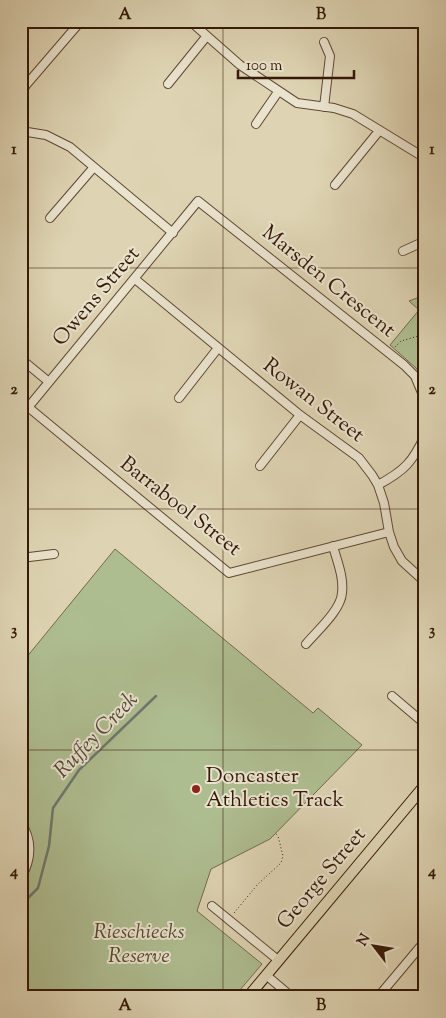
<svg xmlns="http://www.w3.org/2000/svg" width="446" height="1018" font-family="'Sorts Mill Goudy',serif">
<style>
.green{fill:#aebd90;stroke:#726a4c}
.lines{fill:none;stroke-linecap:round;stroke-linejoin:round}
.stream{stroke:#6e776e;stroke-width:2.5}
.minor-casing{stroke:#5f4733;stroke-width:10}
.major-casing{stroke:#351808;stroke-width:12}
.path{stroke:#351808;stroke-width:1;stroke-dasharray:1 2.5;stroke-linecap:butt}
.minor{stroke:#eae3ce;stroke-width:8}
.major{stroke:#ded4b3;stroke-width:10}
.grid{fill:none;stroke:#351808;stroke-width:1;stroke-opacity:0.55}
.poi-dot{fill:#8f2418;stroke:#eae3ce;stroke-width:2}
.labels{text-anchor:middle;dominant-baseline:central;stroke-width:4;stroke-linejoin:round;paint-order:stroke}
.street-label{font-size:21px;fill:#351808;stroke:#eae3ce}
.poi-label{font-size:21px;fill:#351808;stroke:#eae3ce;text-anchor:start}
.park-label{font-size:21px;font-style:italic;fill:#594a31;stroke:#eae3ce}
.water-label{font-size:22px;font-style:italic;fill:#52483b;stroke:#eae3ce}
.neatline{fill:none;stroke:#351808;stroke-width:2}
.grid-label{font-size:16px;text-anchor:middle;font-weight:bold;fill:#351808}
</style>
<rect width="100%" height="100%" fill="#ded4b3"/>
<filter id="stains"><feTurbulence type="fractalNoise" baseFrequency=".004" numOctaves="4"/><feColorMatrix values="0 0 0 0 .2 0 0 0 0 .09 0 0 0 0 .02 0 0 0 .5 -.17"/></filter>
<radialGradient id="worn" r=".72"><stop offset=".6" stop-color="#630" stop-opacity="0"/><stop offset="1" stop-color="#630" stop-opacity=".3"/></radialGradient>
<path class="green" d="M425 295V381L416 368 390 345 419 310 409 301Z
M115 549 313 713 318 708 362 745 270 839 211 869 197 911 262 964 234 997H21V664Z"/>
<g class="lines">
<path class="stream" d="M21 905 38 888 49 846 53 808 79 770 156 696"/>
<g class="minor-casing">
<path id="minor" d="M190 21 240 65 297 103 334 108 353 114 425 158
M422 21 425 29
M324 42 330 56 324 107
M168 84 206 37
M21 93 26 85 81 21
M256 124 278 92
M21 131 46 135 70 147 173 233
M335 185 379 131
M50 218 94 167
M403 251 425 241
M135 279 300 415 359 458 372 475 378 485 384 503 389 532 394 547 402 561 425 582
M21 359 49 382
M179 398 218 348
M28 407 229 573 389 532
M21 416 198 201 404 365 415 376 425 400
M260 466 300 415
M378 485C404 471 413 462 425 435
M21 558 54 554
M306 644C317 631 341 610 342 593 344 577 337 561 333 546
M392 696 425 724
M21 823C33 841 31 860 21 878
M212 906 278 960
M266 975 292 997
M378 997 425 941"/>
</g>
<g class="major-casing">
<path id="major" d="M248 997 425 785"/>
</g>
<path class="path" d="M395 347 401 341 425 334
M234 913 258 884 281 863 283 856 278 836 275 833"/>
<use href="#minor" class="minor"/>
<use href="#major" class="major"/>
</g>
<path class="grid" d="M223 21V997M21 268H425M21 509H425M21 750H425"/>
<circle class="poi-dot" cx="196" cy="789" r="5"/>
<g class="labels">
<g class="street-label">
<text transform="translate(328 282) rotate(39)">Marsden Crescent</text>
<text transform="translate(97 297) rotate(-50)">Owens Street</text>
<text transform="translate(313 401) rotate(38)">Rowan Street</text>
<text transform="translate(180 507) rotate(38)">Barrabool Street</text>
<text transform="translate(322 879) rotate(-50)">George Street</text>
</g>
<g class="poi-label">
<text x="206" y="777">Doncaster<tspan x="206" dy="24">Athletics Track</tspan></text>
</g>
<g class="park-label">
<text x="139" y="933">Rieschiecks<tspan x="139" dy="24">Reserve</tspan></text>
</g>
<g class="water-label">
<text transform="translate(97 736) rotate(-46)">Ruffey Creek</text>
</g>
</g>
<rect width="446" height="1018" fill="none" stroke="#ded4b3" stroke-width="55"/>
<g transform="translate(374 946) rotate(301)" stroke="#eae3ce" stroke-width="4" paint-order="stroke">
<path d="M0-4L9 19L0 12L-9 19Z" fill="#351808"/>
<text y="-8" font-size="14" font-weight="bold" text-anchor="middle" fill="#351808">N</text>
</g>
<path d="M238 70v8h116v-8" fill="none" stroke="#351808" stroke-width="2.5"/>
<text x="246" y="70" font-size="15" fill="#351808" stroke="#eae3ce" stroke-width="4" paint-order="stroke">100 m</text>
<rect x="28" y="28" width="390" height="962" class="neatline"/>
<g class="grid-label">
<text x="125" y="19">A</text>
<text x="321" y="19">B</text>
<text x="14" y="154">1</text>
<text x="432" y="154">1</text>
<text x="14" y="394">2</text>
<text x="432" y="394">2</text>
<text x="14" y="635">3</text>
<text x="432" y="635">3</text>
<text x="14" y="876">4</text>
<text x="432" y="876">4</text>
<text x="125" y="1010">A</text>
<text x="321" y="1010">B</text>
</g>
<rect width="100%" height="100%" filter="url(#stains)"/>
<rect width="100%" height="100%" fill="url(#worn)"/>
</svg>
